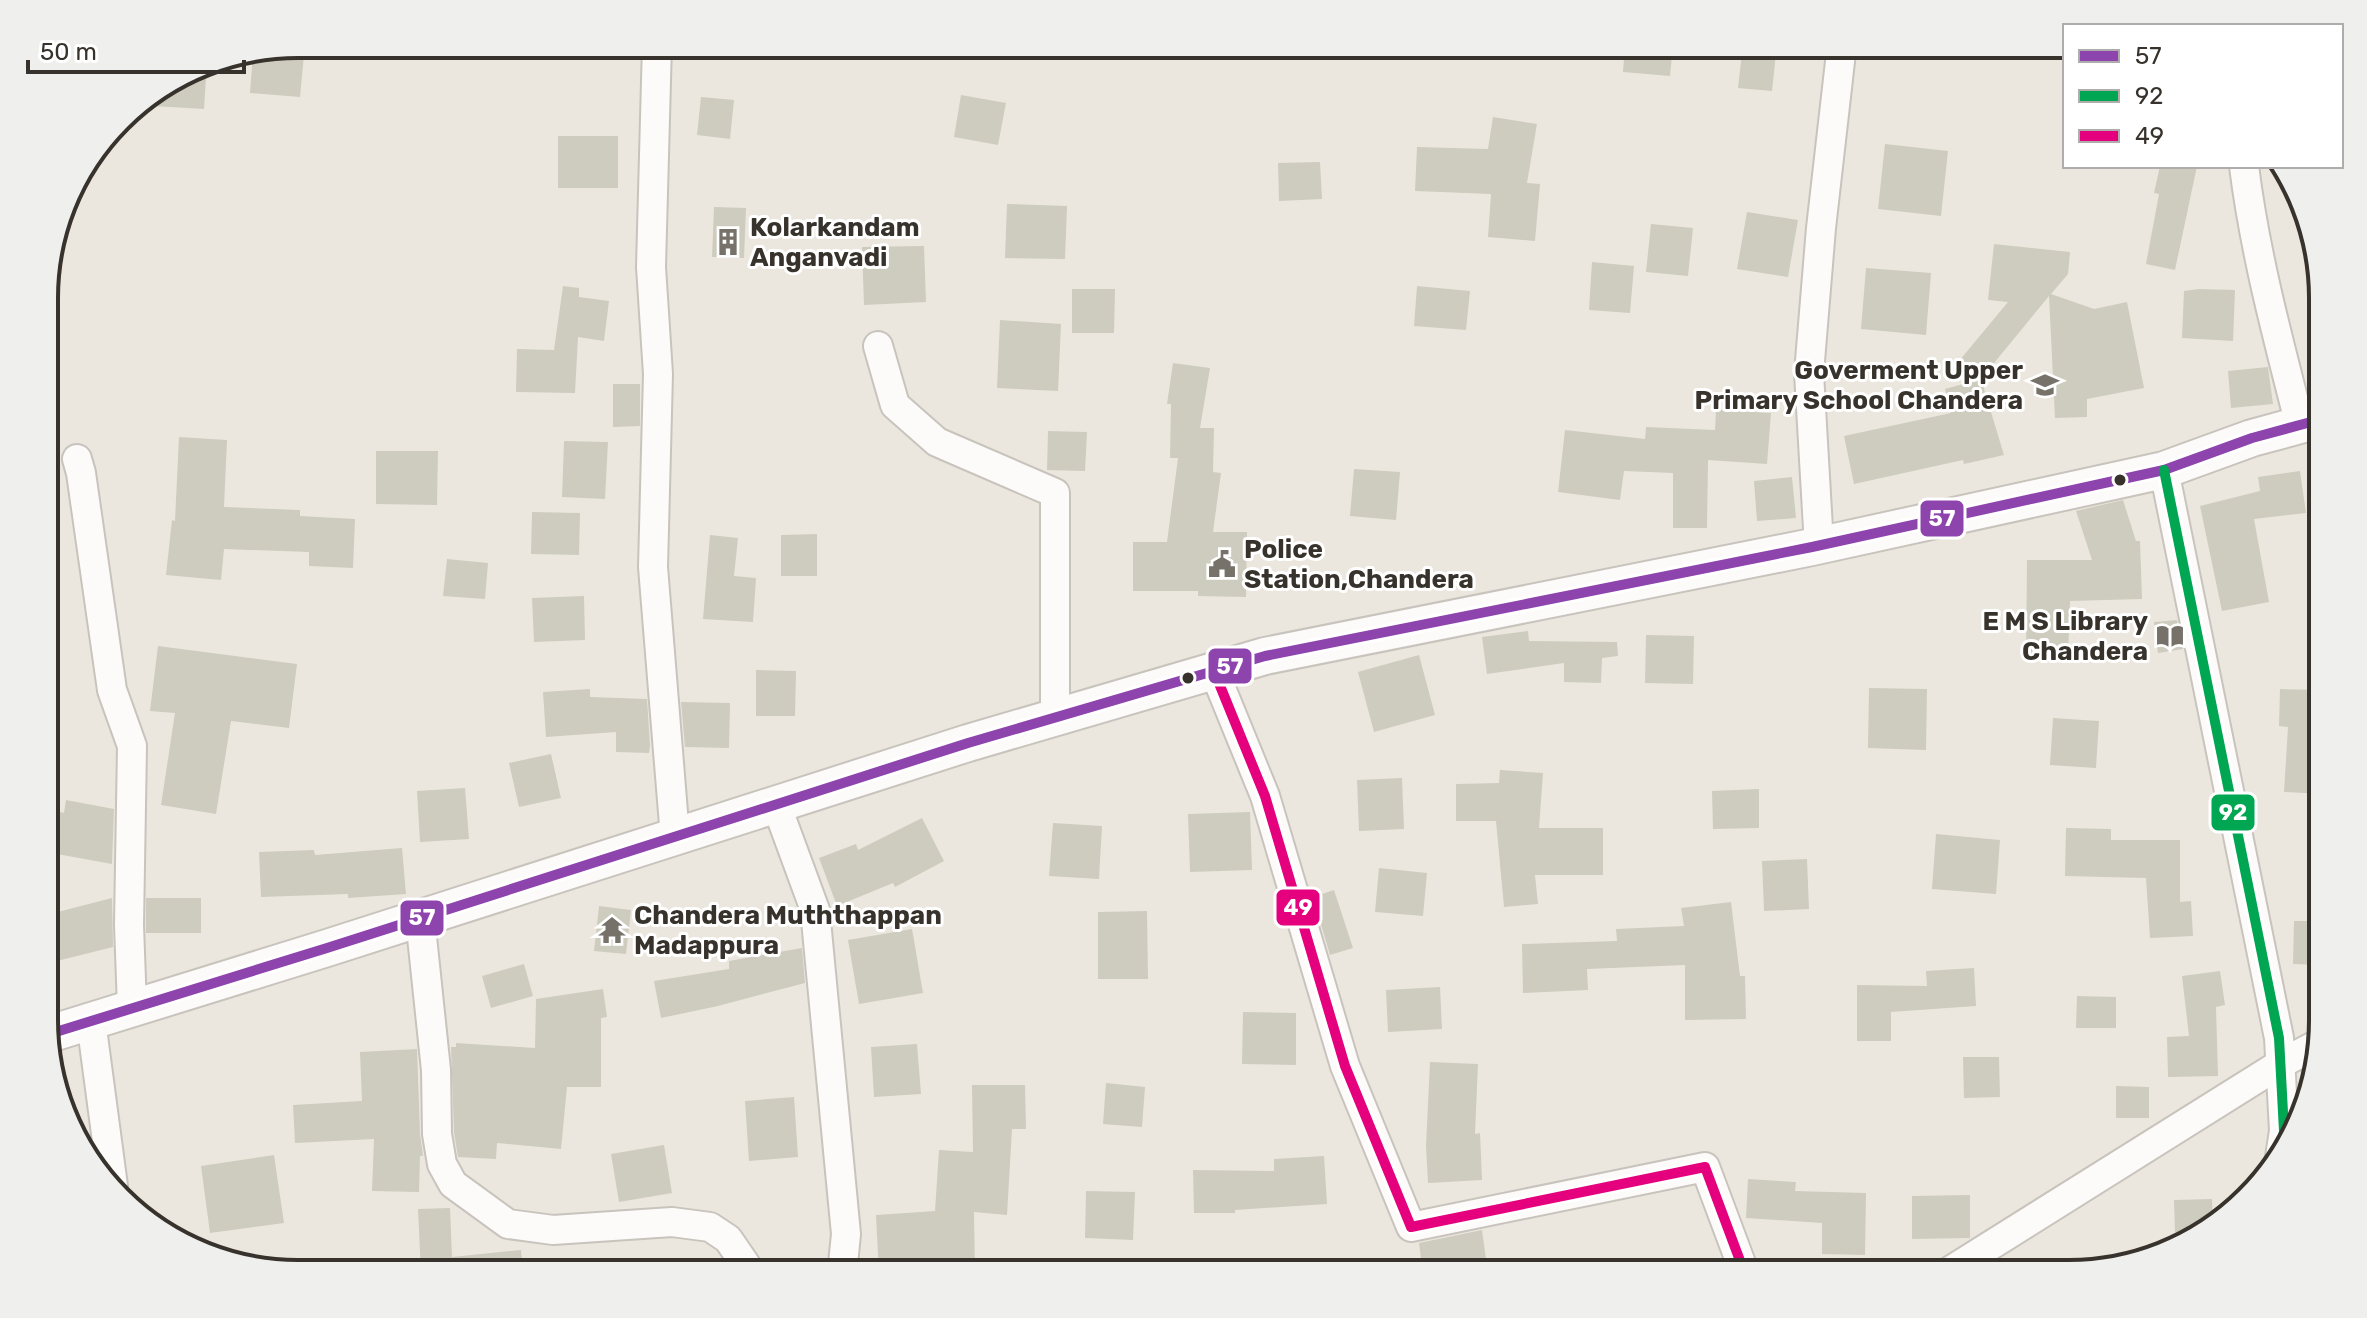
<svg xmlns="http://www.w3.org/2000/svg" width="2367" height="1318" font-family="Rubik,sans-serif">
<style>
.building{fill:#cdccbe}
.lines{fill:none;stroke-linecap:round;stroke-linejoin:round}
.minor-casing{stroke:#c8c3bc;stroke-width:32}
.major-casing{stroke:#c8c3bc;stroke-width:40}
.minor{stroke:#fcfbfa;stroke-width:28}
.major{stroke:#fcfbfa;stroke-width:36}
.bus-1-casing{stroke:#fff;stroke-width:16}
.bus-2-casing{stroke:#fff;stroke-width:16}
.bus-3-casing{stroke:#fff;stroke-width:16}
.bus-1{stroke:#8e44ad;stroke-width:10}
.bus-2{stroke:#00a651;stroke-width:10}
.bus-3{stroke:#e5007d;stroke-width:10}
.bus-dot{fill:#37332c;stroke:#fff;stroke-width:3}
.labels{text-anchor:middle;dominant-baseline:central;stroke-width:6;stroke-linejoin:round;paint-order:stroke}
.poi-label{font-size:26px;font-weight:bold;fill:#37332c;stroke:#fff;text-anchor:start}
.rim{fill:none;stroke:#37332c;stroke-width:4}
.line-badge{stroke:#fff;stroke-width:3}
.badge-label{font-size:22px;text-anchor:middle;font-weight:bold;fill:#fff}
</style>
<rect width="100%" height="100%" fill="#ece7de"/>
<path class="building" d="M298 44H305L300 97 250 93 253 53Z
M1625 44H1673L1670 76 1623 72Z
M1743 44H1777L1772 91 1738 88Z
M207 62 204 109 135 105 201 63Z
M961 95 1006 103 998 145 954 137Z
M701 97 734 100 730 139 697 135Z
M1493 117 1537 124 1527 183 1540 184 1535 241 1488 237 1491 194 1415 191 1417 147 1488 149Z
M558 136H618V188H558Z
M1885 144 1948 151 1941 216 1878 209Z
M1320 162 1322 199 1279 201 1278 163Z
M2160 166H2197L2175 270 2146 264 2159 194 2154 193Z
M1007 204 1067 206 1065 259 1005 258Z
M714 207 746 208 744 258 712 257Z
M1747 212 1798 220 1788 277 1737 269Z
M1651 224 1693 228 1688 276 1646 272Z
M1994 244 2070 252 2068 274 2051 294 2094 309 2127 302 2144 388 2087 399V417L2055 418 2049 296 1981 379 1959 361 2008 302 1988 300Z
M924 246 926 302 864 305 862 247Z
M1592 262 1634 266 1630 313 1589 310Z
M1866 268 1931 273 1926 335 1861 329Z
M563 286 579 288V297L609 301 604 341 578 337 575 393 516 392 517 349 554 350Z
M1417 286 1470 291 1466 330 1414 326Z
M1072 289H1115L1114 333H1072Z
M2199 289 2235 290 2233 341 2182 338 2184 291Z
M1000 320 1061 324 1058 391 997 388Z
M1173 363 1210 368 1200 428H1214L1213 472 1221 473 1213 532H1247L1246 597 1198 596V591H1133V542H1167L1178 458H1170L1171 404H1167Z
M2268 367 2273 404 2231 408 2228 371Z
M1981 379 2004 455 1964 464 1963 460 1854 484 1844 436 1951 413 1945 389Z
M613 384H640V426L613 427Z
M1716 410 1771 413 1767 464 1708 460 1707 528H1673V473L1624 471 1620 500 1558 492 1565 430 1645 439 1646 427 1715 430Z
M1048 431 1087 432 1085 471 1047 470Z
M179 437 227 440 224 507 300 510V516L355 519 353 568 309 566V552L224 549 221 580 166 575 172 520 175 521Z
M564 441 608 442 605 499 562 497Z
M376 451H438L437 505 376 504Z
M1354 469 1400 472 1396 520 1350 516Z
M2300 471 2306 513 2254 519 2269 602 2222 611 2200 506 2260 491 2258 477Z
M1792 477 1796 518 1757 521 1754 481Z
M2123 500 2136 541H2140L2142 599 2070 601 2068 659 2026 658 2027 560H2092L2076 511Z
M532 512 580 513 579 555 531 554Z
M817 534V576H781V535Z
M710 535 738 538 734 576 756 578 753 622 703 619Z
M447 559 488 563 485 599 443 596Z
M584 596 585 640 534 642 532 598Z
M2177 620 2183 649 2158 653 2154 622Z
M1528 631 1529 641 1617 642 1618 656 1602 658 1601 683 1564 682V663L1487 674 1482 637Z
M1646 635 1694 636 1693 684 1645 683Z
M158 646 297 664 289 728 231 721 216 814 161 805 175 713 150 711Z
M1419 655 1435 715 1374 732 1358 672Z
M756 670 796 671 795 716H756Z
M1869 688 1927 689 1926 750 1868 748Z
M590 689V697L647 699 650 746 649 753 616 752V732L546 737 543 692Z
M2280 689 2320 690 2317 756 2322 757V794L2284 792 2288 727 2279 726Z
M681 702 730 703 729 748 685 747Z
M2053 718 2099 721 2096 768 2050 765Z
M551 754 561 798 519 807 509 763Z
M1500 770 1543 773 1539 828H1603V875H1535L1538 904 1504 907 1496 821H1456V784L1499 783Z
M1402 778 1404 829 1359 831 1357 780Z
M465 788 469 839 420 842 417 791Z
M1759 789V828L1713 829 1712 791Z
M66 800 114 809 112 864 46 852V808L64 813Z
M1250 812 1252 870 1190 872 1188 814Z
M922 818 944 861 895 887 893 883 837 906 819 858 856 844 858 850Z
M1053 823 1102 826 1099 879 1049 876Z
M2066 828 2111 829V840H2180V902L2191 901 2193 936 2150 938 2146 878 2065 876Z
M1936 834 2000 840 1996 894 1932 889Z
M402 848 406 894 348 898V894L261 897 259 852 314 850 315 855Z
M1807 859 1809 909 1764 911 1762 861Z
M1379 868 1427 873 1423 916 1375 912Z
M1334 890 1353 948 1330 955 1313 897Z
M112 898 113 947 57 961 46 915Z
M146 898H201V933H146Z
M1731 902 1740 976H1745L1746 1019 1685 1020V965L1587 969 1588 990 1523 993 1522 944 1617 941 1616 929 1684 926 1681 908Z
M599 906 631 910 626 954 594 951Z
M1147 911 1148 979H1098V912Z
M2294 921H2322V965L2293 964Z
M912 929 923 993 859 1004 848 940Z
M802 948 805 983 718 1006 661 1018 654 981 729 969V961Z
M524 964 533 996 491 1008 482 976Z
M1974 968 1976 1006 1891 1012V1041H1857V985L1927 986 1926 971Z
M2220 971 2225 1005 2216 1007 2218 1076 2168 1077 2167 1037 2189 1036 2182 976Z
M1440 987 1442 1029 1388 1032 1386 990Z
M603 989 607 1017 601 1018V1087H567L561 1149 497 1143 496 1159 458 1157 454 1132 451 1047H456V1043L535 1048 536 999Z
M2077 996 2116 997V1028H2076Z
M1243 1012 1296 1013V1065L1242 1064Z
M917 1044 921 1094 874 1097 871 1047Z
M417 1049 420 1134 423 1156H420L419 1192 372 1191 374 1139 295 1143 293 1105 362 1101 360 1052Z
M1963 1057H1999L2000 1097 1964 1098Z
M1430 1062 1478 1064 1475 1134 1480 1133 1482 1180 1428 1183 1426 1146Z
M1106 1083 1145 1087 1142 1127 1103 1124Z
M972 1085H1025L1026 1129H1012L1007 1215 974 1212 975 1274H879L876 1215 935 1211 939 1150 973 1152Z
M2116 1086 2149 1087V1118H2116Z
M794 1097 798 1157 749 1161 745 1101Z
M664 1145 672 1193 619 1202 611 1154Z
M274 1155 284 1223 210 1233 201 1166Z
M1324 1156 1327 1204 1235 1210V1213H1194L1193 1170 1274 1171V1159Z
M1748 1179 1796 1182 1795 1191 1866 1193 1865 1255 1822 1254V1223L1746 1218Z
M1086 1191 1135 1192 1133 1240 1085 1238Z
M1970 1195V1238L1912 1239V1196Z
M2212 1199 2213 1228 2210 1231 2175 1232 2174 1200Z
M450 1208 452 1257 521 1250 523 1274H421L418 1209Z
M1482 1230 1488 1274H1423L1419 1243Z"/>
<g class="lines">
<g class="minor-casing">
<path id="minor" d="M657 44 651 267 658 374 653 567 675 837
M2244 166C2255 254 2278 339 2300 425
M878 346 895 405 937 442 1055 493V717
M77 459 81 473 112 690 132 746 129 925 132 1008
M2164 470 2279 1038 2284 1131 2280 1157
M1819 546 1809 373 1821 228 1842 44
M1214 671 1265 796 1345 1066 1411 1227 1705 1167 1745 1274
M776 804 815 910 846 1234 842 1274
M420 918 436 1070 437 1134 442 1164 453 1184 508 1224 553 1230 672 1222 710 1227 728 1239 752 1274
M91 1021 113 1186
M1945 1274 2280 1064 2320 1043"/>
</g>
<g class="major-casing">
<path id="major" d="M46 1035 327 948 968 743 1265 656 1812 547 2164 470 2252 438 2322 419"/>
</g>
<use href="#minor" class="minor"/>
<use href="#major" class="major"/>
<g class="bus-1-casing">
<path id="bus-1" d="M46 1035 327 948 968 743 1265 656 1812 547 2164 470 2252 438 2322 419"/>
</g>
<g class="bus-2-casing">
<path id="bus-2" d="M2164 470 2279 1038 2284 1131 2280 1157"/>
</g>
<g class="bus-3-casing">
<path id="bus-3" d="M1214 671 1265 796 1345 1066 1411 1227 1705 1167 1745 1274"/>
</g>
<use href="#bus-1" class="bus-1"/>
<use href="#bus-2" class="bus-2"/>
<use href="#bus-3" class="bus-3"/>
</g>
<defs>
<g id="building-bare" transform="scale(2.16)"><path d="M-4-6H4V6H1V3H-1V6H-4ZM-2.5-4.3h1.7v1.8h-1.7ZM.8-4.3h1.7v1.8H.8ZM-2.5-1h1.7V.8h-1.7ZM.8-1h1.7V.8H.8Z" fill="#76726a" stroke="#fff" stroke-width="2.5" paint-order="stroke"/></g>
<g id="school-bare" transform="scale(2.16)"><path d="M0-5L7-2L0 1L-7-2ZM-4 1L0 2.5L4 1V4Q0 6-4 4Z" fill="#76726a" stroke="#fff" stroke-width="2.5" paint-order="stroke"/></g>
<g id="civic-bare" transform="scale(2.16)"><path d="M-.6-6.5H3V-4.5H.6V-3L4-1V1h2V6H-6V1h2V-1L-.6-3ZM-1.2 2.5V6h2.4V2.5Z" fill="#76726a" stroke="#fff" stroke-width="2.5" paint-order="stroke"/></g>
<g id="library-bare" transform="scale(2.16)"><path d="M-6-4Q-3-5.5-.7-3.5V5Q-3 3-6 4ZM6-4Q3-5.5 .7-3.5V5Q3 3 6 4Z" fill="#76726a" stroke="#fff" stroke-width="2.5" paint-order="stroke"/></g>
<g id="temple-bare" transform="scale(2.16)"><path d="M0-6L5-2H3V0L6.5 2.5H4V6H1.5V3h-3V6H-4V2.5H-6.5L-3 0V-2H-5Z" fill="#76726a" stroke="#fff" stroke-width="2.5" paint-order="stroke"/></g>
</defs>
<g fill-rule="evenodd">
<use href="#building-bare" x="728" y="242"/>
<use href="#school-bare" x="2045" y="385"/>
<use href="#civic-bare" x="1222" y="564"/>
<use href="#library-bare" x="2170" y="636"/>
<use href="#temple-bare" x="612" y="930"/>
</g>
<g class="bus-dot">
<circle cx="2120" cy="480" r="7"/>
<circle cx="1188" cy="678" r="7"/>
</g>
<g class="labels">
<g class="poi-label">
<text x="750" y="227">Kolarkandam<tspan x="750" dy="30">Anganvadi</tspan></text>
<text x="2023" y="370" text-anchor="end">Goverment Upper<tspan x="2023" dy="30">Primary School Chandera</tspan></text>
<text x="1244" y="549">Police<tspan x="1244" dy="30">Station,Chandera</tspan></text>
<text x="2148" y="621" text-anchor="end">E M S Library<tspan x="2148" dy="30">Chandera</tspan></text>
<text x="634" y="915">Chandera Muththappan<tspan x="634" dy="30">Madappura</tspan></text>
</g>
</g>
<path d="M0 0H2367V1318H0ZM298 58H2069A240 240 0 0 1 2309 298V1020A240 240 0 0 1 2069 1260H298A240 240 0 0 1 58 1020V298A240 240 0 0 1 298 58Z" fill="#efefee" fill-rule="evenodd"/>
<path class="rim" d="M298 58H2069A240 240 0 0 1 2309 298V1020A240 240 0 0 1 2069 1260H298A240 240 0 0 1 58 1020V298A240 240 0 0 1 298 58Z"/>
<g class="line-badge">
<rect x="1919" y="499" width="46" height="39" rx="8" fill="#8e44ad"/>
<rect x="1207" y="647" width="46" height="38" rx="8" fill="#8e44ad"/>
<rect x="2210" y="793" width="46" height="39" rx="8" fill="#00a651"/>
<rect x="1275" y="888" width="46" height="39" rx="8" fill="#e5007d"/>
<rect x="399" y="899" width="46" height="38" rx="8" fill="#8e44ad"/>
</g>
<g class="badge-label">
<text x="1942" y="526">57</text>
<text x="1230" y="674">57</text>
<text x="2233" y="820">92</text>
<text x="1298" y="915">49</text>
<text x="422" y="925">57</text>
</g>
<rect x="2063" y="24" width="280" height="144" fill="#ffffff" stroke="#afadab" stroke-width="2"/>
<rect x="2079" y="50" width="40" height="12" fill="#8e44ad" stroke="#afadab" stroke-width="2"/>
<text x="2135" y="64" font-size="24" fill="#37332c">57</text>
<rect x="2079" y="90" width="40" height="12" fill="#00a651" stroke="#afadab" stroke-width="2"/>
<text x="2135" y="104" font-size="24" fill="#37332c">92</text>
<rect x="2079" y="130" width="40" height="12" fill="#e5007d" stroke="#afadab" stroke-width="2"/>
<text x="2135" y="144" font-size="24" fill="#37332c">49</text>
<path d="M28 60v12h216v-12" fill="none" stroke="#37332c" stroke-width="4"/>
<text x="40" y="60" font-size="24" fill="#37332c" stroke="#ffffff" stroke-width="6" paint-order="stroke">50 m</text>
</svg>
